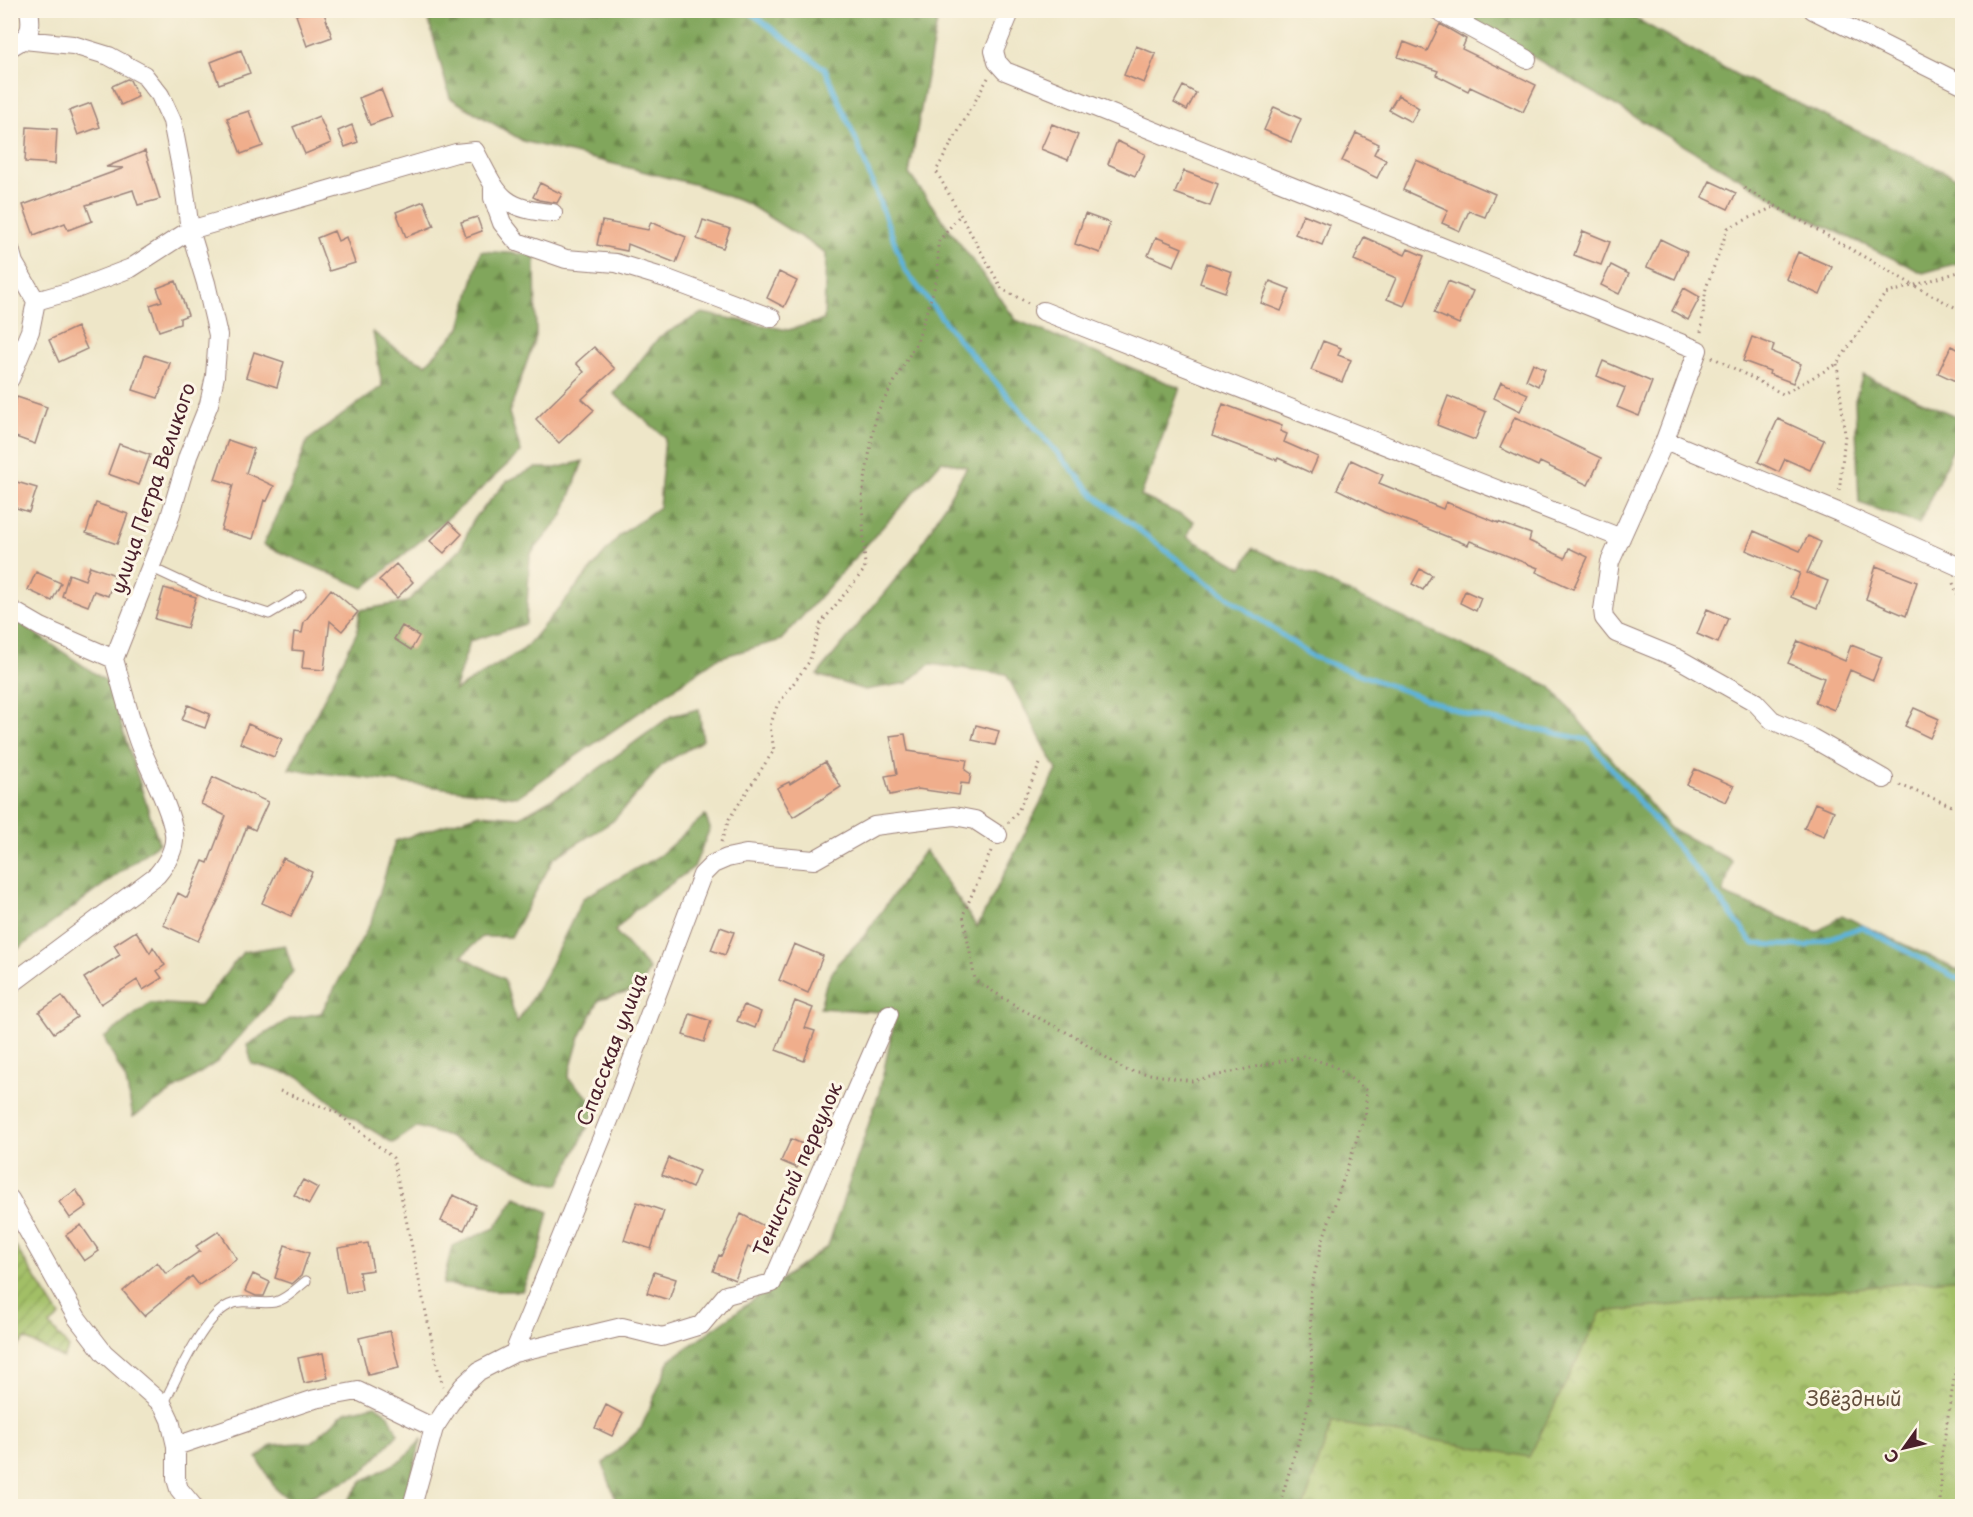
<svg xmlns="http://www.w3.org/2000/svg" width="1973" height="1517" font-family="'Playpen Sans',sans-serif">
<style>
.forest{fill:url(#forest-firs);stroke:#666243;stroke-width:1.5}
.park{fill:url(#park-crowns);stroke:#766f48;stroke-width:1.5}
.garden{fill:url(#garden-furrows);stroke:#766f48;stroke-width:1.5}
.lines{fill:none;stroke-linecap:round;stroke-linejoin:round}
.stream{stroke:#5db3da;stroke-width:5}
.building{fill:#f0ae8c}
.lane-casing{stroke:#9c827a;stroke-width:11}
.street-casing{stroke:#9c827a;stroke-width:20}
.path{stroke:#9c827a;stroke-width:3;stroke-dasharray:1.5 4.5;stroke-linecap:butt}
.lane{stroke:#fff;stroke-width:9}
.street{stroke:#fff;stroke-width:18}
.labels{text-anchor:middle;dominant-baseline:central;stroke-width:6;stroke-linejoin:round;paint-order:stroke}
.street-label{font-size:20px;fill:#4a1f2b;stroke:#fcf5e5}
.park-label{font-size:20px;fill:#644f3d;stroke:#fcf5e5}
</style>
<defs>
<pattern id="forest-firs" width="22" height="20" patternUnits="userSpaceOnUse" patternTransform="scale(1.5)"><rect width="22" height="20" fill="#81a65b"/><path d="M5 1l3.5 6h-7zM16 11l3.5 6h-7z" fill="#6c874b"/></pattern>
<pattern id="park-crowns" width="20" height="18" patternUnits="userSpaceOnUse" patternTransform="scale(1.5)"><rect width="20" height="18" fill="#a2bf66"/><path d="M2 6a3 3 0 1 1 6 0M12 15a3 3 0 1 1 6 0" fill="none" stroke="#869b54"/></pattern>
<pattern id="garden-furrows" width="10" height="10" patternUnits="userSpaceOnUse" patternTransform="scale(1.5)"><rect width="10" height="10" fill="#a2bf66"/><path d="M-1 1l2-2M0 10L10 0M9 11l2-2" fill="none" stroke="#869b54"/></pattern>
</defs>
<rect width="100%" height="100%" fill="#fcf5e5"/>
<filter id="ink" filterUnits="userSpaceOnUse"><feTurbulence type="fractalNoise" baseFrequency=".0167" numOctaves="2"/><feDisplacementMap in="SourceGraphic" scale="12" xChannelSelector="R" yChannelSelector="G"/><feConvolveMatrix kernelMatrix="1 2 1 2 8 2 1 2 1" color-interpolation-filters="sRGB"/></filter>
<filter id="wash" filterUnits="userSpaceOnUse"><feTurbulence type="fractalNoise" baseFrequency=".008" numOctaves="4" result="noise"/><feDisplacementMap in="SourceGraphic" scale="24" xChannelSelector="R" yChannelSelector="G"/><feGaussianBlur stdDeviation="1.35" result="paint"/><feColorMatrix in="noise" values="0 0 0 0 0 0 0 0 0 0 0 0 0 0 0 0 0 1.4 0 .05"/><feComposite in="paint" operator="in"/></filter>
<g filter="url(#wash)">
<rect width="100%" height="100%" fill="#eee6c8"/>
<path class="forest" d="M426 11H939L909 174 1016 320 1180 388 1141 496 1194 521 1187 537 1242 568 1253 548 1550 686 1670 828 1732 861 1723 894 1817 932 1842 915 1962 972V1506H618L603 1464 641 1428 670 1360 828 1246 879 1093 896 1013 820 1008 826 984 837 964 864 936 925 850 977 927 1057 770 1006 674 930 664 907 683 865 690 817 675 916 554 967 467 942 461 781 640 718 658 517 797 289 769 357 632 360 610 407 602 461 548 473 520 507 481 535 468H556L583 461 563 515 530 555 526 624 470 641 454 691 524 649 620 535 659 507 665 437 614 394 659 337 702 313 788 330 824 320 826 253 748 204 697 185 523 141 450 98Z
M1455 11H1622L1737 75 1962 180V262L1923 273 1802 215Z
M481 251 535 255 536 336 509 413 521 452 467 502 364 588 263 545 292 485 307 441 382 386 373 332 400 352 426 364 460 328Z
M1863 375 1962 419V429L1919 524 1859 503 1855 400Z
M11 617 109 683 122 728 159 843 11 954Z
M699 709 703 740 663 764 613 821 554 858 511 937H482L462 956 504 979 517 1023 545 976 583 898 659 856 705 815 710 828 694 867 634 911 615 931 649 969 640 989 599 1000 579 1039 568 1078 598 1106 559 1185 542 1181 449 1137 417 1127 393 1143 349 1116 300 1077 252 1064 247 1045 289 1019 321 1013 371 922 395 841 479 814 520 817 576 785 671 716Z
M285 945 293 971 274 998 217 1062 133 1117 126 1081 104 1038 150 1003 200 1006 243 952Z
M516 1197 549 1212 540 1250 522 1291H493L443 1284 452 1246 495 1228Z
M375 1405 389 1415 398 1434 361 1474 294 1504 275 1488 257 1458 272 1445 312 1442 345 1412Z
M421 1440 404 1506H344L362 1481 402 1460Z"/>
<path class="park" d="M1962 1278V1506H1304L1332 1422 1529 1457 1601 1312Z"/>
<path class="garden" d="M10 1238 60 1316 50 1325 69 1348 63 1358 25 1339 11 1354Z"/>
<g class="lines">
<path class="stream" d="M747 10 825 69 857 142 905 270 958 339 1095 496 1200 577 1313 657 1469 715 1588 740 1705 881 1754 944 1806 946 1862 927 1962 981"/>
</g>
<g id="blocks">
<path class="building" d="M308 10H323L332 37 307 46 296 15Z
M1440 24 1466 39 1462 49 1536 85 1523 112 1470 87 1468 91 1436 75 1438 71 1398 57 1404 42 1427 51Z
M1136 46 1156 54 1144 83 1124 75Z
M241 50 250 73 219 84 211 62Z
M127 79 130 80 138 97 121 105 112 86Z
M1183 86 1196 93 1187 110 1174 103Z
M381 89 392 117 370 125 359 98Z
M1398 95 1419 108 1411 122 1389 110Z
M91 103 100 127 78 135 69 111Z
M1274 107 1301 119 1291 142 1264 130Z
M249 111 263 146 241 154 227 118Z
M319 116 331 143 305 154 293 127Z
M1052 124 1078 135 1068 160 1041 149Z
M352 125 358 142 345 147 338 131Z
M27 127 57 129 55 164 25 162Z
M1356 133 1379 144 1374 154 1386 160 1377 178 1342 161Z
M1117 141 1145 154 1135 176 1108 164Z
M145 151 160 199 138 205 133 190 86 205 92 221 68 230 65 223 34 235 23 205 124 168 106 167Z
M1416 160 1495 194 1485 217 1469 211 1460 231 1442 223 1448 210 1403 190Z
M1184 171 1218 184 1210 206 1175 193Z
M1710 181 1736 193 1728 209 1702 197Z
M540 183 562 194 557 203 539 200 533 197Z
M424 201 434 226 406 237 396 212Z
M1085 214 1110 223 1100 253 1075 244Z
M1303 214 1330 225 1322 245 1295 234Z
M477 217 482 231 466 237 461 222Z
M703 220 730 229 723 248 697 239Z
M602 221 648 230 651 222 686 237 676 263 628 244 627 251 597 245Z
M334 231 338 241 346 237 355 263 329 271 317 238Z
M1583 231 1610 242 1601 265 1574 255Z
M1156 237 1182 248 1174 266 1148 255Z
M1364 237 1405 255 1408 249 1424 256 1404 306 1387 299 1396 278 1354 260Z
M1660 239 1687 252 1675 279 1647 267Z
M1798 252 1832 267 1820 295 1786 279Z
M1207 263 1232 272 1225 292 1200 283Z
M1611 265 1629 274 1619 294 1601 285Z
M779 272 797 281 784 307 767 298Z
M176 281 188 315 180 318V324L159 331 150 305 162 301 157 288Z
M1270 281 1290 289 1281 311 1261 303Z
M1448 281 1473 291 1459 324 1434 313Z
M1684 288 1700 297 1688 320 1672 311Z
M77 327 87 349 59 362 49 340Z
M1752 337 1774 345 1772 352 1801 364 1793 383 1769 374 1770 371 1743 361Z
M1323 341 1341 348 1338 355 1351 360 1342 382 1311 370Z
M1951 346 1962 351V384L1938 373Z
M594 347 615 369 582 399 594 410 559 443 536 419 584 372 576 363Z
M254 352 284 362 277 387 246 377Z
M145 355 170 363 158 398 133 390Z
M1603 361 1652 382 1639 416 1617 407 1625 388 1597 376Z
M1533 363 1545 369 1538 386 1526 380Z
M1501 382 1528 394 1520 411 1494 398Z
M1448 396 1486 412 1475 440 1437 425Z
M17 397 47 407 35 444 10 435V416Z
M1223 404 1282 426 1280 431 1287 434 1284 442 1318 457 1311 473 1278 458 1277 460 1212 436Z
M1515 417 1601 458 1588 485 1540 462 1538 466 1500 448Z
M1778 419 1824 440 1810 470 1785 459 1779 472 1758 462Z
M228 440 254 449 246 473 274 486 267 501 264 500 253 539 221 530 233 485 215 479Z
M119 444 150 455 139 485 108 474Z
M1351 460 1383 475 1379 483 1443 509 1446 502 1498 523V522L1531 534 1529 541 1565 558 1569 548 1588 557 1573 589 1536 572 1538 568 1470 541 1468 545 1418 525 1384 512 1337 489Z
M10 480 37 488 29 512 10 506Z
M96 503 128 514 117 544 86 533Z
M449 522 462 534 444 553 430 541Z
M1754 531 1800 551 1808 536 1821 542 1807 573 1828 581 1817 608 1791 597 1800 573 1746 550Z
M396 564 413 582 397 598 379 580Z
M90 566 115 575 108 596 94 591 88 606 62 596 69 574 85 580Z
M1876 566 1917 582 1906 616 1866 599Z
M1420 569 1432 575 1423 590 1412 584Z
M36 572 61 583 52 601 28 590Z
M164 588 196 597 187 628 155 619Z
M331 589 358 612 342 631 330 621 324 670 302 668 304 651 292 650 294 632 302 633 304 622Z
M1465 591 1481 598 1476 611 1460 603Z
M1707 609 1728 618 1718 643 1697 634Z
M402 626 419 636 411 650 394 639Z
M1798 641 1845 661 1851 645 1882 657 1873 680 1850 670 1834 710 1815 702 1824 678 1788 663Z
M188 705 210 714 205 728 182 720Z
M1914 708 1939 719 1930 738 1905 726Z
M248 724 282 739 274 757 240 743Z
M976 725 999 731 995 745 972 740Z
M905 734 908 751 967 760 965 770 971 774 969 784 961 783 959 795 918 789 890 795 885 776 897 774 890 736Z
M825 762 841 787 793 817 777 788 789 782 790 784Z
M1695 769 1734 786 1726 802 1687 785Z
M213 777 268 802 255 830 247 826 224 889 198 941 163 925 178 893 187 898 203 861 208 863 226 816 201 804Z
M1815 803 1834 811 1824 836 1804 828Z
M283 858 312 872 291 916 262 903Z
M720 927 734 932 725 955 711 950Z
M136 931 150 953 153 947 165 965 157 971 162 978 143 990 137 980 101 1004 84 978 120 955 114 945Z
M794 944 823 956 808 993 779 980Z
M62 996 77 1017 54 1033 39 1012Z
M795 1001 813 1008 805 1028 815 1031 804 1061 776 1050Z
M744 1005 761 1012 755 1028 737 1021Z
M690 1014 711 1021 704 1042 683 1035Z
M791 1139 807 1146 797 1168 781 1161Z
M669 1158 699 1171 692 1188 662 1175Z
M303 1180 318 1188 309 1204 294 1195Z
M76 1190 87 1206 70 1218 59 1202Z
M453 1195 476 1205 464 1230 441 1221Z
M637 1202 664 1211 651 1249 624 1240Z
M741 1214 768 1228 756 1251 748 1247 735 1280 713 1271 719 1255 721 1256Z
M81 1225 99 1251 84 1261 66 1235Z
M219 1231 237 1259 199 1285 192 1276 144 1316 123 1291 157 1262 166 1274 200 1251 196 1246Z
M368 1243 373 1270 359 1272 362 1290 346 1293 338 1248Z
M285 1245 309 1253 301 1276 292 1284 275 1278Z
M654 1272 676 1279 669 1300 647 1293Z
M253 1274 270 1282 264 1296H256L245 1291Z
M390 1331 399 1368 368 1375 359 1338Z
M323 1353 328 1378 304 1383 298 1358Z
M606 1405 623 1414 612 1436 595 1428Z"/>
</g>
</g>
<g filter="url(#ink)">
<use href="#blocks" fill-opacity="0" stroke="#9c827a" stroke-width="1.5"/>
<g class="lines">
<g class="lane-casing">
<path id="lane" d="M150 567 212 596 269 614 301 595
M163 1405C176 1379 203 1317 229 1305 244 1298 260 1305 275 1302 287 1299 297 1288 306 1281"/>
</g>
<g class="street-casing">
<path id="street" d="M1011 10 994 51 997 62 1005 71 1698 350 1665 440 1610 562 1603 610 1604 618 1616 633 1677 658 1755 702 1772 720 1812 738 1884 779
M1437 10 1527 59
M1813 10 1962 84
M24 40 73 45 109 56 144 75 160 95 172 121 183 178 190 230 206 283 218 335 215 376 209 404 188 456 169 520 114 659
M11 47C29 37 33 31 29 10
M493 188V198L502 223 517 242 566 259 616 263 665 278 772 318
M10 249 14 263 36 301 30 331 10 379
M36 301 71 291 131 268 190 230 456 153 475 151C498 194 500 209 553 213
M1043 311 1621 538
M1665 440 1838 512 1962 568
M10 609 41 627 114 659C122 687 129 716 139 743 149 769 170 807 174 833 176 849 167 863 157 875L10 985
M10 1199 77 1318 104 1353 163 1405 170 1420 176 1446V1479L179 1489 193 1506
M514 1353 622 1327 662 1337 701 1325 726 1295 772 1283 889 1014
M176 1446 315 1399 358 1391 434 1428
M412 1506 434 1428 449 1405 463 1386 479 1371 514 1353 614 1108 702 875 713 864 727 858 746 854 814 860 874 826 954 816 975 820 998 835"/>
</g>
<path class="path" d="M988 78 936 171 1002 289 1028 303
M1744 188 1915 286 1962 311
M1701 332 1706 288 1728 228 1776 206
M1712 357 1783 394 1837 364 1885 294 1962 271
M1837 364 1845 435 1839 494
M1953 583 1962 607
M1900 785 1962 810
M1008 823 1018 811 1040 764
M721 842 729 819 774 750 770 726 777 706 809 662 821 623 865 569 862 497 876 414 917 342 938 276V242L960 215
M991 851 963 915 975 980 1021 1009 1076 1037 1125 1070 1192 1081 1304 1056 1334 1066 1366 1090V1112L1323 1239 1310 1293 1312 1380 1306 1416 1279 1506
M280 1091 336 1112 393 1158 438 1369 443 1386
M1940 1506 1941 1459 1956 1367 1962 1350"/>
<use href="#lane" class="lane"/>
<use href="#street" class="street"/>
</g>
</g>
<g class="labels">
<g class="street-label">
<text transform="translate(152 488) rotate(-71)">улица Петра Великого</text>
<text transform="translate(611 1049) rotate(-69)">Спасская улица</text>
<text transform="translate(797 1169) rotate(-66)">Тенистый переулок</text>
</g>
<g class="park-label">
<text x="1854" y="1398">Звёздный</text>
</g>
</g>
<rect width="1973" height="1517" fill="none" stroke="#fcf5e5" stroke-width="36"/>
<g transform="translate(1904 1448) rotate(236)" stroke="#fcf5e5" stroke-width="4.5" paint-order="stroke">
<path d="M0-4.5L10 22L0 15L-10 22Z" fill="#4a1f2b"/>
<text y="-9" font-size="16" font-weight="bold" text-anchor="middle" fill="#4a1f2b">С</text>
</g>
</svg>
